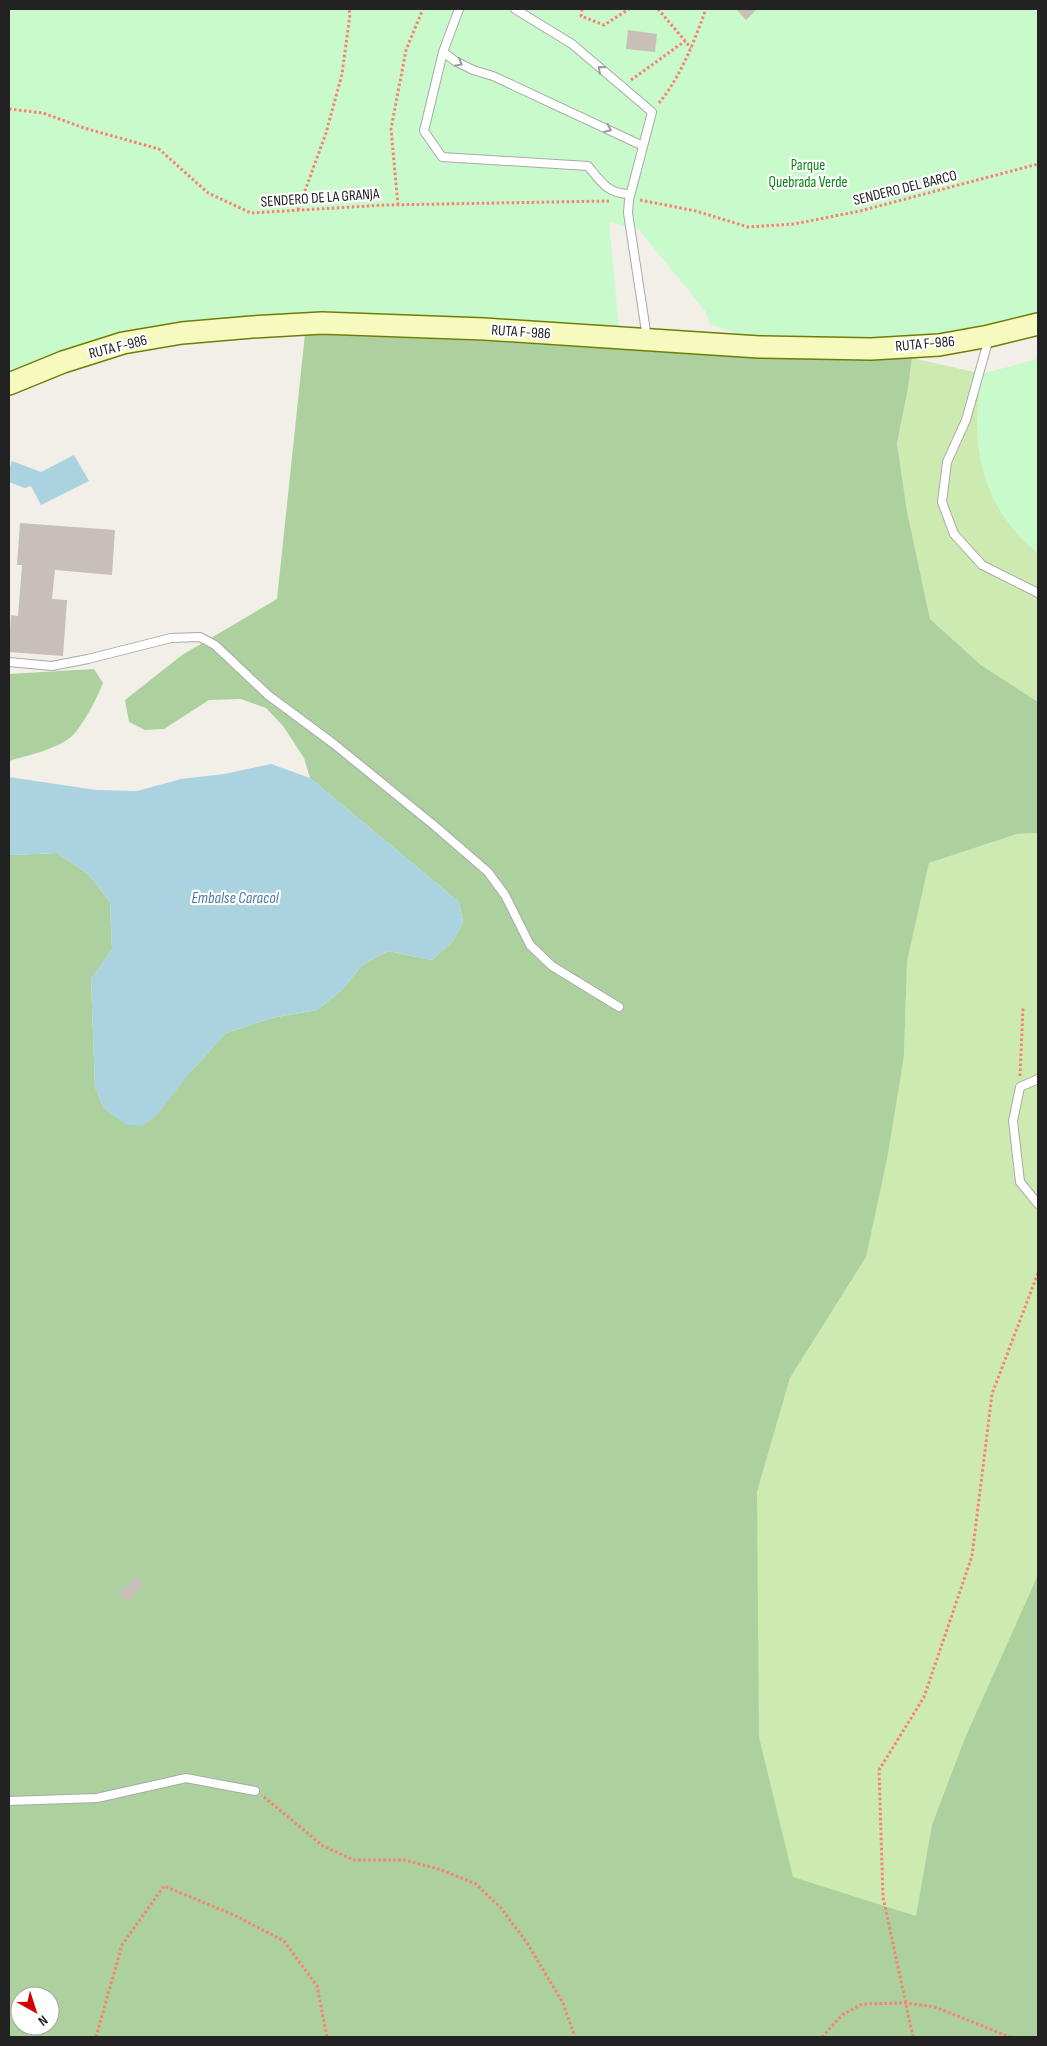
<svg xmlns="http://www.w3.org/2000/svg" width="1047" height="2046" font-family="'Sofia Sans Condensed',sans-serif">
<style>
.grass{fill:#cdebb0}
.forest{fill:#add19e;fill-rule:evenodd}
.park{fill:#c8facc}
.water{fill:#aad3df}
.building{fill:#c7bfb8}
.lines{fill:none;stroke-linecap:round;stroke-linejoin:round}
.service-casing{stroke:#a9a9a9;stroke-width:10}
.secondary-casing{stroke:#707d05;stroke-width:24}
.path{stroke:#fa8072;stroke-width:3;stroke-dasharray:2.5 2.5;stroke-linecap:butt}
.service{stroke:#fff;stroke-width:8}
.secondary{stroke:#f7fabf;stroke-width:21}
.oneway{stroke:#9c9c9c}
.labels{text-anchor:middle;dominant-baseline:central;stroke-width:4.5;stroke-linejoin:round;paint-order:stroke}
.park-label{font-size:15px;fill:#0c8416;stroke:#fff}
.street-label{font-size:15px;fill:#222;stroke:#fff}
.water-label{font-size:16px;font-style:italic;fill:#4a7aab;stroke:#fff}
</style>
<rect width="100%" height="100%" fill="#f2efe9"/>
<path class="grass" d="M912 358 983 374 1038 359V702L981 665 930 619 907 511 897 443 908 390Z
M1038 833V1617L929 1939 779 1891 741 1739 757 1492 790 1378 866 1257 904 1056 907 962 929 863 1017 834Z"/>
<path class="forest" d="M305 334 483 341 759 358 890 354 912 358 908 389 897 443 907 511 930 619 981 665 1038 702V833L1017 834 929 863 907 962 904 1056 887 1159 866 1257 790 1378 757 1492 759 1737 793 1877 916 1916 932 1825 965 1738 1038 1575V2037H9V855L57 853 88 874 110 902 112 949 91 979 95 1087 104 1109 192 1070 226 1033 271 1018 317 1010 342 990 362 965 388 951 432 960 453 941 463 922 459 902 310 778 304 758 283 726 266 708 241 699 209 700 164 729 145 730 129 722 125 700 182 655 277 599ZM20 1996H50V2026H20Z
M94 669 103 683C97 698 83 726 71 737 55 750 28 755 9 761V674Z"/>
<path class="park" d="M9 9H1038V318L964 331 889 337 760 341 709 324 706 312 639 230 609 222 619 328 252 321 9 377Z
M1038 359V553C982 510 967 440 983 374Z"/>
<path class="water" d="M74 455 89 481 41 505 31 486 25 488 9 482V470L12 461 41 472Z
M271 764 310 778 459 902 463 922 453 941 432 960 388 951 362 965 342 990 317 1010 271 1018 226 1033 192 1070 157 1115 142 1126 125 1124 104 1109 95 1087 91 979 112 949 110 902 88 874 57 853 9 855V777L96 790 137 791 181 779 224 774Z"/>
<path class="building" d="M736 9H757L746 20Z
M628 30 657 34 655 52 626 49Z
M20 523 115 530 112 575 55 570 52 599 67 600 63 656 9 652 11 615 18 616 22 565H17Z
M136 1576 144 1585 127 1602 118 1593Z"/>
<g class="lines">
<g class="service-casing">
<path id="service" d="M459 9 443 52 455 61 473 70 493 76 643 146
M515 9 572 44 652 112 629 200 628 213 647 338
M443 52 424 131 442 157 588 166C601 182 608 194 630 194
M989 338 966 420 947 462 942 502 954 534 982 565 1038 593
M9 662 52 666 88 659 171 638 200 637 215 645 268 695 334 744 436 827 488 872 505 895 530 945 552 966 619 1007
M1038 1079 1020 1087 1013 1121 1020 1182 1038 1204
M9 1801 97 1798 186 1778 255 1791"/>
</g>
<g class="secondary-casing">
<path id="secondary" d="M9 384 63 362 123 343 182 333 252 327 322 323 484 329 759 347 871 349 939 345 989 336 1038 324"/>
</g>
<path class="path" d="M582 9 581 16 604 25 629 9
M658 9 691 48
M631 80 685 41
M659 103C681 76 694 42 706 9
M9 109 43 113 84 128 159 149 208 193 251 213 385 205 609 201
M640 200 696 211 748 227 794 224 860 211 1038 164
M398 205 391 129 406 50 423 9
M298 210 326 133 342 74 350 14 349 9
M1020 1076 1023 1008
M264 1797 323 1846 354 1860H404L439 1869 476 1884 501 1908 527 1943 563 2003 575 2037
M96 2037 122 1945 164 1886 234 1915 284 1941 317 1986 327 2037
M822 2037 842 2015 862 2004 906 2003 935 2007 1010 2037
M913 2037 883 1897 879 1770 924 1697 972 1556 992 1394 1038 1273"/>
<use href="#service" class="service"/>
<use href="#secondary" class="secondary"/>
</g>
<defs><path id="oneway-chevron" d="M-2-3.5L2.5 0L-2 3.5" fill="none" stroke-width="1.6" stroke-linecap="round" stroke-linejoin="round" transform="scale(1.25)"/></defs>
<g class="oneway">
<use href="#oneway-chevron" transform="translate(459 63) rotate(29)"/>
<use href="#oneway-chevron" transform="translate(601 69) rotate(-140)"/>
<use href="#oneway-chevron" transform="translate(608 129) rotate(25)"/>
</g>
<g class="labels">
<g class="park-label">
<text x="808" y="165">Parque<tspan x="808" dy="17">Quebrada Verde</tspan></text>
</g>
<g class="street-label">
<text transform="translate(905 188) rotate(-14)">SENDERO DEL BARCO</text>
<text transform="translate(320 198) rotate(-4)">SENDERO DE LA GRANJA</text>
<text transform="translate(521 332) rotate(4)">RUTA F-986</text>
<text transform="translate(925 344) rotate(-5)">RUTA F-986</text>
<text transform="translate(118 347) rotate(-14)">RUTA F-986</text>
</g>
<g class="water-label">
<text x="235" y="898">Embalse Caracol</text>
</g>
</g>
<rect width="1047" height="2046" fill="none" stroke="#222222" stroke-width="20"/>
<g transform="translate(35 2011) rotate(141)"><circle r="24" fill="#ffffff" stroke="#a7a7a7"/>
<path d="M0-4L9 19L0 12L-9 19Z" fill="#d40000"/>
<text y="-8" font-size="14" font-weight="bold" text-anchor="middle" fill="#222222">N</text>
</g>
</svg>
